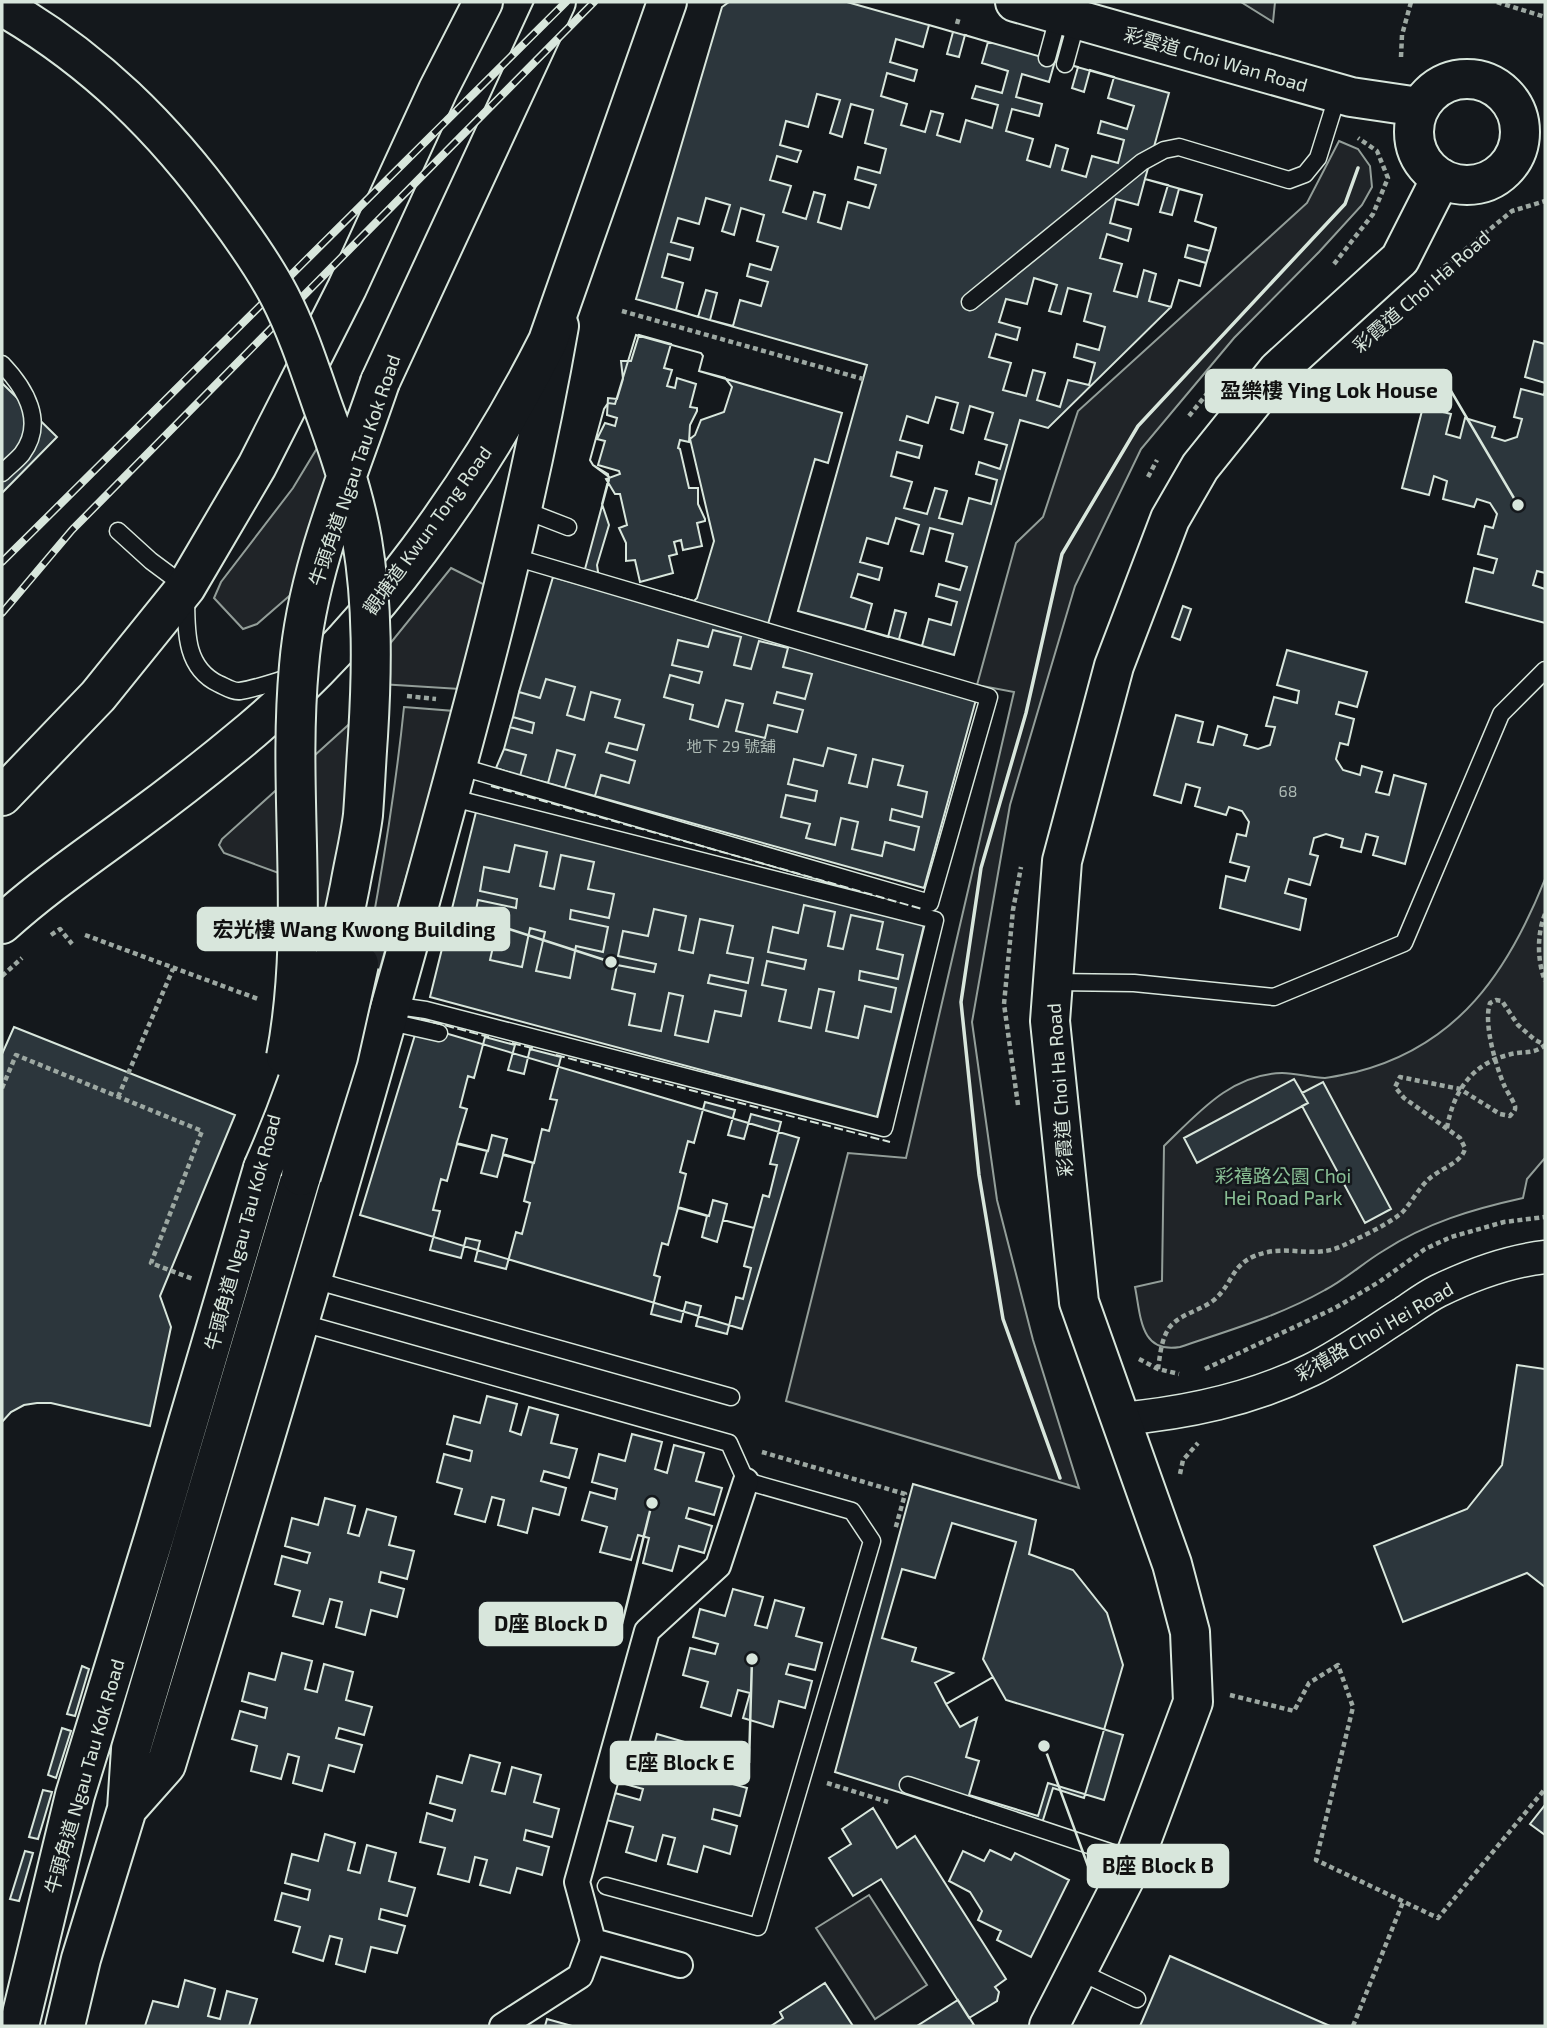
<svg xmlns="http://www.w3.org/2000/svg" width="1547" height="2028" font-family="'Exo 2','Noto Sans TC',sans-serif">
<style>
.green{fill:#202428;stroke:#939e99;stroke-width:2}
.building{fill:#2c363c;stroke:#d8e6dc;stroke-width:2;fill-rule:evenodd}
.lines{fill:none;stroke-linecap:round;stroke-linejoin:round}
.service-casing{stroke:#d8e6dc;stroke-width:19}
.pedestrian-casing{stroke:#d8e6dc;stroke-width:28}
.minor-casing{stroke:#d8e6dc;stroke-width:35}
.tertiary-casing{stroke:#d8e6dc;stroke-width:42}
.secondary-casing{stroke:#d8e6dc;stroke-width:42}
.trunk-casing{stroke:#d8e6dc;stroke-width:42}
.path{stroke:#9da8a2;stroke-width:4.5;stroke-dasharray:5 3.5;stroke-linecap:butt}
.service{stroke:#14181c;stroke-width:16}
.pedestrian{stroke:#14181c;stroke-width:24}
.minor{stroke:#14181c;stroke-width:32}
.tertiary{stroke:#14181c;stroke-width:38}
.secondary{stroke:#14181c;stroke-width:38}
.trunk{stroke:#14181c;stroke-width:38}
.rail-casing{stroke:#d8e6dc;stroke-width:8}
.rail{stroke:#14181c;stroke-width:5;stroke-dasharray:16;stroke-linecap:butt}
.secondary-bridge-casing{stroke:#d8e6dc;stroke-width:42;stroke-linecap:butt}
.secondary-bridge{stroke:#14181c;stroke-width:38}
.fence{stroke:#d8e6dc;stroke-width:2;stroke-dasharray:9 3.5;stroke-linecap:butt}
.wall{stroke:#d8e6dc;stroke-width:3.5}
.labels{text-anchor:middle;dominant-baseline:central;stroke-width:5;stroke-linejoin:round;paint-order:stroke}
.number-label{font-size:16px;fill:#adbab4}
.street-label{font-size:19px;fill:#d8e6dc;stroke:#14181c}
.park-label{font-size:19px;fill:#8ac095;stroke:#14181c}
.leader{fill:none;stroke:#d8e6dc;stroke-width:2.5}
.callout-dot{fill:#d8e6dc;stroke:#14181c;stroke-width:2.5}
.callout{fill:#d8e6dc;stroke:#d8e6dc;stroke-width:2.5}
.callout-label{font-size:21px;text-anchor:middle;font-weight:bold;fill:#111}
</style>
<rect width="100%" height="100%" fill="#14181c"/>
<path class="green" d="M1241 2H1275L1273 22Z
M1339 141 1358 149 1370 166 1372 187 1362 205 1319 252 1234 338 1141 449 1075 586 1010 805 972 1022 997 1200 1033 1340 1079 1488 786 1401 848 1153 906 1158 1014 692 977 685 1016 543 1043 517 1078 411 1307 203Z
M322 440 333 475 295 591 257 624 243 629 214 598 221 582 293 488Z
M451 568 489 587 460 689 380 684V656Z
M404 707 454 711 330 1142C358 998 389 854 404 707Z
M366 709 320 994 287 876 224 853 219 845 222 839Z
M1545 879V1158L1527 1179 1523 1198C1473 1209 1426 1223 1383 1251 1363 1263 1346 1279 1325 1290 1279 1316 1230 1330 1180 1347 1140 1354 1141 1317 1135 1287L1162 1281 1164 1146C1198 1113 1231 1074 1282 1073 1297 1073 1311 1078 1325 1078 1334 1077 1347 1074 1356 1072 1458 1046 1508 972 1545 879Z
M869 1895 927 1985 875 2019 816 1928Z"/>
<path class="building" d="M729 2H847L1169 93 1145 179 1202 195 1195 221 1216 228 1200 286 1179 280 1171 307 1048 428 1020 420 954 655 798 611 867 365 636 299 722 7Z
M929 25 953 32 947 54 959 57 965 35 988 42 982 63 1008 71 1002 93 976 86 972 98 998 105 992 128 966 120 960 142 937 135 943 114 931 111 925 132 901 125 907 104 881 96 887 73 914 81 917 70 890 62 896 39 923 47Z
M1055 61 1078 67 1072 88 1084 92 1090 70 1114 77 1108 98 1134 106 1127 129 1101 121 1098 133 1124 140 1118 163 1092 156 1086 177 1062 170 1068 149 1056 145 1050 167 1027 160 1033 139 1006 131 1012 109 1039 116 1042 104 1016 97 1022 74 1049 82Z
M817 94 840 100 830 133 842 137 851 104 873 110 865 143 886 149 880 173 858 167 855 179 876 185 869 208 848 202 841 229 818 222 825 195 814 192 806 219 783 212 791 186 770 180 777 156 797 162 801 151 780 145 786 121 808 127Z
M1145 179 1168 185 1160 212 1172 215 1179 189 1202 195 1195 221 1216 228 1210 251 1188 245 1185 257 1206 263 1200 286 1179 280 1171 307 1149 301 1156 274 1144 270 1137 297 1114 291 1122 264 1100 258 1107 234 1128 241 1131 229 1110 223 1116 199 1138 205Z
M706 198 730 205 722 231 734 235 741 208 764 215 757 241 778 247 771 270 750 264 747 276 768 282 761 306 740 300 733 326 710 320 717 293 706 290 698 317 676 310 683 283 662 277 668 254 690 260 693 248 671 242 678 218 699 224Z
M1034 278 1057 285 1049 311 1061 314 1068 288 1091 294 1084 321 1105 327 1099 350 1077 344 1074 357 1095 363 1089 385 1068 380 1060 407 1037 400 1045 373 1033 370 1026 396 1003 390 1011 363 989 357 996 334 1017 340 1020 328 999 322 1006 299 1027 304Z
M636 335 701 353 703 356 699 371 725 378 732 387 724 412 701 420 695 435 690 439 714 541 697 598 694 601 600 575 598 572 597 565 609 525 602 504 609 477 593 465 590 460 604 409 608 403 615 404Z
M636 335 701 353 703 356 699 371 842 413 828 463 815 459 768 624 591 573 585 569 609 480 608 474 593 465 590 460 604 409 608 403 615 404Z
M639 335 671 344 664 368 672 370 667 386 675 388 677 378 696 384 690 407 697 408V411L690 425 689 442 680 440 678 448 680 449 689 488H698V504L705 519V521L697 523 702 546 683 550 681 540 674 542 677 554 669 556 673 573 640 582 635 560 626 561V543L619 528 627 525 620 494H615L606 479 620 474 619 471 598 465 605 441 597 439 605 423 615 426 617 418 607 415 608 398 617 399 623 379 621 361H631Z
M1534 341 1545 344V383L1525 377Z
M2 383 57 437 2 493Z
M1521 389 1544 395 1545 390V573L1537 571 1533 585 1545 589V623L1466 602 1474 568 1493 573 1497 559 1478 554 1485 526 1493 528 1497 514 1490 503 1477 499 1474 507 1443 499 1447 481 1434 476 1429 495 1402 488 1423 407 1451 414 1446 434 1460 438 1465 418 1495 427 1492 437 1505 441 1517 437 1522 419 1514 417Z
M936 397 958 403 951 429 963 433 970 406 993 413 985 439 1007 445 1000 469 979 462 976 474 997 480 991 504 969 498 962 524 939 518 947 491 935 488 927 514 904 508 912 482 891 476 897 452 919 458 922 446 900 440 907 416 928 423Z
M896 518 919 525 911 551 923 554 930 528 953 534 946 561 967 567 960 590 939 584 936 596 957 602 951 625 929 619 922 646 899 639 906 613 895 610 888 637 865 630 872 604 851 597 858 574 879 580 882 568 860 562 867 538 888 544Z
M553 577 977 696 924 888 595 796 601 775 629 783 635 761 606 752 609 743 637 750 644 725 615 717 620 700 591 692 584 720 567 715 575 687 546 679 540 698 519 692ZM713 630 741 637 734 665 751 669 759 641 788 648 783 667 812 674 805 699 777 692 774 703 803 710 797 732 768 725 765 738 736 731 743 704 726 700 718 727 690 719 693 705 664 697 670 675 699 683 702 672 672 665 678 640 708 647ZM828 748 856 755 849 783 867 787 873 759 903 766 898 785 927 792 922 817 892 809 890 820 919 827 914 850 885 842 882 856 852 849 858 822 841 818 835 845 806 838 810 824 781 817 786 795 815 801 817 791 788 784 794 759 823 766Z
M1183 606 1191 609 1180 640 1172 637Z
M713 630 741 637 734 665 751 669 759 641 788 648 783 667 812 674 805 699 777 692 774 703 803 710 797 732 768 725 765 738 736 731 743 704 726 700 718 727 690 719 693 705 664 697 670 675 699 683 702 672 672 665 678 640 708 647Z
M1287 650 1367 672 1357 707 1339 702 1336 714 1354 719 1348 745 1340 743 1336 759 1343 770 1360 775 1362 766 1382 772 1376 792 1389 795 1394 775 1426 784 1405 864 1373 855 1378 837 1366 834 1361 852 1341 847 1343 839 1326 834 1314 838 1310 854 1318 856 1310 885 1289 879 1285 893 1306 899 1300 930 1220 908 1226 876 1245 881 1249 867 1230 862 1237 834 1246 836 1249 822 1242 811 1229 807 1226 815 1195 806 1200 788 1186 784 1181 803 1154 795 1176 715 1203 722 1198 742 1213 745 1218 726 1247 735 1244 745 1258 749 1270 745 1275 727 1266 726 1274 697 1297 703 1299 691 1277 685Z
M546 679 575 687 567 715 584 720 591 692 620 700 615 717 644 725 637 750 609 743 606 752 635 761 629 783 601 775 595 796 565 788 575 755 557 750 548 783 520 776 526 755 504 749 510 727 532 733 534 723 513 717 519 692 540 698Z
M513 717 534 723 532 733 510 727Z
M828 748 856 755 849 783 867 787 873 759 903 766 898 785 927 792 922 817 892 809 890 820 919 827 914 850 885 842 882 856 852 849 858 822 841 818 835 845 806 838 810 824 781 817 786 795 815 801 817 791 788 784 794 759 823 766Z
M504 749 526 755 520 776 496 768Z
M557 750 575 755 565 788 548 783Z
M477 808 925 921 877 1117 430 997ZM515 845 547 852 540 886 554 889 561 855 594 862 588 889 614 894 609 918 571 910 570 919 608 927 603 952 576 946 570 978 536 971 545 932 530 928 522 967 490 960 497 929 473 925 478 900 516 908 517 899 480 891 484 867 509 872ZM804 905 835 912 828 946 843 949 851 915 883 922 877 949 903 955 898 979 860 971 859 980 896 988 891 1012 865 1006 858 1038 826 1031 834 992 819 989 811 1028 779 1021 786 990 762 985 767 961 804 969 806 960 768 952 773 927 798 933ZM654 909 686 916 679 950 693 953 700 919 733 926 727 953 753 958 748 983 710 975 708 983 746 991 741 1016 715 1011 708 1042 675 1035 683 996 669 993 661 1031 629 1025 635 994 612 989 617 965 654 972 656 964 618 956 623 931 648 936Z
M515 845 547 852 540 886 554 889 561 855 594 862 588 889 614 894 609 918 571 910 570 919 608 927 603 952 576 946 570 978 536 971 545 932 530 928 522 967 490 960 497 929 473 925 478 900 516 908 517 899 480 891 484 867 509 872Z
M804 905 835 912 828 946 843 949 851 915 883 922 877 949 903 955 898 979 860 971 859 980 896 988 891 1012 865 1006 858 1038 826 1031 834 992 819 989 811 1028 779 1021 786 990 762 985 767 961 804 969 806 960 768 952 773 927 798 933Z
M654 909 686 916 679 950 693 953 700 919 733 926 727 953 753 958 748 983 710 975 708 983 746 991 741 1016 715 1011 708 1042 675 1035 683 996 669 993 661 1031 629 1025 635 994 612 989 617 965 654 972 656 964 618 956 623 931 648 936Z
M418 1025 799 1138 742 1329 360 1215Z
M14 1027 235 1115 160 1296 171 1327 150 1426 51 1403H37L24 1405 11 1412 2 1422V1054Z
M485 1037 515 1045 508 1070 524 1074 530 1049 561 1057 550 1099 557 1100 549 1131 542 1129 534 1163 503 1154 507 1139 492 1135 488 1151 457 1143 467 1109 460 1107 468 1076 474 1078Z
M1294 1079 1308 1103 1197 1163 1184 1138Z
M1323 1082 1391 1209 1365 1223 1302 1106 1308 1103 1302 1093Z
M705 1102 735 1110 728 1135 744 1139 751 1114 781 1122 770 1164 777 1165 769 1197 763 1195 754 1228 723 1220 727 1204 713 1200 709 1216 678 1207 686 1174 680 1172 688 1141 694 1143Z
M457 1144 487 1151 481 1173 497 1177 503 1155 533 1163 524 1201 530 1203 522 1234 516 1232 506 1269 475 1261 480 1241 466 1238 461 1258 430 1250 440 1211 433 1210 441 1179 447 1181Z
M678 1208 707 1216 702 1237 717 1242 723 1220 754 1228 744 1266 751 1268 743 1299 736 1297 727 1334 696 1326 701 1306 686 1302 681 1322 651 1314 660 1277 654 1275 662 1243 668 1245Z
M1517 1365 1545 1369V1587L1527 1573 1403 1622 1374 1546 1467 1509 1502 1465Z
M487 1396 517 1404 510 1431 521 1435 529 1407 558 1415 551 1443 577 1449 569 1478 544 1471 541 1481 566 1488 559 1515 533 1508 527 1533 498 1525 504 1500 492 1497 485 1522 455 1514 462 1489 437 1482 444 1454 470 1461 472 1451 447 1444 454 1416 480 1423Z
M632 1434 662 1442 655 1469 667 1473 674 1445 704 1453 696 1481 722 1488 714 1515 689 1508 686 1518 712 1526 704 1553 679 1546 672 1571 643 1563 649 1538 638 1535 631 1560 600 1552 607 1527 582 1520 590 1492 615 1499 617 1489 592 1482 599 1454 625 1461Z
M913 1484 1036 1520 1029 1554 1073 1570 1107 1613 1123 1665 1084 1798 1053 1788 1038 1836 835 1772Z
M325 1498 355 1506 348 1533 359 1536 367 1509 396 1517 389 1545 414 1551 407 1579 381 1572 379 1582 404 1589 397 1617 371 1610 365 1635 336 1627 342 1602 330 1599 323 1624 293 1616 300 1591 275 1584 282 1556 307 1563 310 1553 285 1546 292 1518 318 1525Z
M952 1523 1016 1542 983 1659 993 1677 946 1704 935 1683 953 1673 912 1661 916 1648 882 1638 902 1569 935 1578Z
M733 1589 763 1597 755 1625 767 1628 775 1600 804 1608 796 1636 822 1643 815 1670 789 1664 786 1674 812 1681 805 1708 779 1701 773 1727 743 1718 750 1693 738 1690 731 1716 701 1707 708 1682 683 1675 690 1648 715 1654 718 1644 693 1637 700 1609 725 1616Z
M282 1653 312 1661 305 1689 317 1692 324 1664 353 1672 346 1700 372 1707 364 1735 339 1728 336 1738 362 1745 354 1772 329 1765 322 1791 293 1783 299 1757 288 1754 281 1779 251 1771 257 1746 232 1739 240 1711 265 1718 267 1708 242 1701 249 1673 275 1680Z
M82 1666 89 1669 75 1716 67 1714Z
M993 1677 1006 1700 1123 1735 1104 1800 1048 1783 1038 1816 969 1795 979 1761 966 1757 977 1718 960 1727 946 1704Z
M62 1728 71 1731 56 1778 48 1775Z
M657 1734 688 1743 680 1770 692 1773 699 1745 729 1754 722 1781 747 1788 740 1816 714 1809 712 1819 737 1826 730 1854 704 1846 697 1872 668 1864 675 1838 663 1835 656 1861 626 1852 633 1827 607 1820 615 1793 640 1800 643 1789 618 1782 625 1755 650 1761Z
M470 1755 500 1763 492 1791 505 1794 512 1767 541 1775 534 1802 559 1809 552 1837 526 1830 524 1840 549 1847 542 1875 517 1868 510 1893 480 1885 487 1860 475 1857 469 1882 438 1874 445 1848 420 1842 427 1813 452 1821 455 1810 430 1803 437 1776 462 1783Z
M43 1790 52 1792 38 1839 29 1837Z
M1545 1805V1835L1530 1824Z
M873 1808 897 1848 915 1836 1006 1979 995 1987 999 1992 997 2001 969 2018 881 1879 853 1896 829 1858 851 1844 842 1829Z
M325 1834 355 1843 348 1870 360 1873 367 1845 396 1853 389 1881 415 1888 407 1916 381 1909 379 1919 405 1926 397 1953 371 1947 365 1972 336 1964 342 1939 330 1936 323 1961 293 1952 300 1927 275 1920 282 1893 308 1900 310 1890 285 1883 292 1854 318 1861Z
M990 1850 1011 1860 1015 1853 1069 1880 1031 1957 997 1940 1001 1931 978 1920 982 1911 970 1892 949 1881 963 1851 984 1861Z
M25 1851 33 1853 19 1901 10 1899Z
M1170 1956 1330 2026H1140Z
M185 1980 215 1989 208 2016 220 2019 227 1991 257 1999 249 2026H145L153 2001 178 2007Z
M825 1983 853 2026H771L783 2018 780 2012Z
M958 2000 974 2025 971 2026H917Z
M547 2019 572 2026H545Z"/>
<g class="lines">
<g class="service-casing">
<path id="service" d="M1047 58 1059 14
M1065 64 1077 20
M970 302 1142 162 1164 150 1179 147 1289 180 1305 174 1318 158 1338 94
M2 364C25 388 46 422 22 454 16 461 8 467 2 473
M524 510 568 527
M118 531 151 561 186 587C187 623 181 666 219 684 226 687 233 692 240 691 259 688 279 680 298 675
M458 766 930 903 989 697 511 556
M1053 982 1134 983 1274 997 1404 943 1501 714 1545 670
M391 1005 426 1010 884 1128 935 920 449 797
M386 1021 439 1033
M310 1279 731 1397
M299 1322 729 1443 746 1481 852 1511 872 1541 758 1927 606 1886
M908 1785 1134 1860
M1078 1971 1137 1999"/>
</g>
<g class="pedestrian-casing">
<path id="pedestrian" d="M593 1941 577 1882 647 1631 718 1566 746 1481
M502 2026 580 1976 593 1941 680 1965"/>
</g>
<g class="minor-casing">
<path id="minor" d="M1120 1419C1186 1413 1250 1400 1311 1370 1343 1354 1372 1333 1402 1314 1414 1306 1426 1297 1438 1291 1471 1275 1509 1261 1545 1257"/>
</g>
<g class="tertiary-casing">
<path id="tertiary" d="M1015 2 1351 97 1419 107
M1414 132a53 53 0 1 1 106 0a53 53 0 1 1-106 0Z
M1049 2026 1134 1860 1193 1702 1190 1632 1172 1564 1079 1302 1050 1021 1062 861 1114 666 1170 519 1200 467 1278 370 1400 259 1441 178"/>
</g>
<g class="secondary-casing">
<path id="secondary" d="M380 382 556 2
M127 1809 166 1765C252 1482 337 1200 416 916 470 720 524 526 559 326
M19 2026 75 1795 156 1531 263 1168
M65 2026 81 1959 127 1809 131 1749 301 1176"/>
</g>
<g class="trunk-casing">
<path id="trunk" d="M2 796 98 696 186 587 257 466 297 387 347 288 438 90 483 2
M2 924C44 886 90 855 136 821 176 792 215 761 252 730 374 627 477 482 548 341L667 2"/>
</g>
<path class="path" d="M1497 2 1545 17
M957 24 959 17
M1401 57 1402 35 1411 2
M1334 264 1373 214 1388 178 1377 151 1358 138
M1438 272 1512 211 1545 201
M622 311 863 379
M1189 416 1214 385
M1148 477 1157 460
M407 696 436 699
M1545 914C1537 934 1537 960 1545 981
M51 935 60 929 72 944
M85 935 258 999
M2 976 22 958
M2 1088 16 1055 202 1131 151 1263 193 1279
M118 1097 173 969
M1018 1105 1004 1004 1013 910 1021 867
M1447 1128C1453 1093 1471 1064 1508 1055 1523 1050 1531 1056 1545 1045
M1139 1359 1158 1369 1179 1374
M1158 1369C1160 1356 1161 1340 1169 1328 1179 1314 1200 1311 1214 1300 1236 1281 1230 1260 1268 1252 1294 1247 1316 1258 1342 1246 1361 1237 1383 1227 1399 1215 1408 1209 1418 1188 1430 1178 1440 1169 1463 1162 1465 1148L1460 1138 1404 1098 1395 1087 1400 1077 1460 1089 1500 1114 1510 1116C1513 1112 1516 1111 1515 1106 1513 1100 1507 1092 1504 1085 1496 1066 1483 1023 1490 1003L1496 1000 1502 1001 1518 1025 1535 1040 1545 1045
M1205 1369 1335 1308 1379 1282 1425 1249 1451 1237 1504 1222 1545 1217
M762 1452 905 1494 895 1530
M1180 1474 1183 1460 1198 1443
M1230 1695 1294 1711 1309 1683 1338 1665 1353 1707 1316 1860 1438 1918 1545 1789
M827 1783 888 1802
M1353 2026 1403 1902"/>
<use href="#service" class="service"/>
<use href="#pedestrian" class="pedestrian"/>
<use href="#minor" class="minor"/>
<use href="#tertiary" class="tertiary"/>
<use href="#secondary" class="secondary"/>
<use href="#trunk" class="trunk"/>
<g class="rail-casing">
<path id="rail" d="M2 562 566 2
M2 613 72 530 594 2"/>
</g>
<use href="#rail" class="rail"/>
<g class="secondary-bridge-casing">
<path id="secondary-bridge" d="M2 6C94 59 164 128 226 214 246 241 265 268 280 297 298 332 310 370 323 407 339 450 354 494 362 540 373 605 372 671 368 736 366 763 365 789 363 815 360 839 354 863 350 886 331 985 304 1076 263 1168
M286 1057C311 925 287 797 299 666 307 568 349 474 380 382
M301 1176 338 1057 359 964"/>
</g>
<use href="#secondary-bridge" class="secondary-bridge"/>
<path class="fence" d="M491 786 922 909
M421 1019 489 1037
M512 1043 536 1049
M556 1055 890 1142"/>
<path class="wall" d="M1060 1478 1003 1319 979 1175 961 1002 981 868 1026 713 1062 554 1138 426 1345 204 1358 168"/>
</g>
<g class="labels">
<g class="number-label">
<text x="731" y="745">地下 29 號舖</text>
<text x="1288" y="790">68</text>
</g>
<g class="street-label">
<text transform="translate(1216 59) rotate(16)">彩雲道 Choi Wan Road</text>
<text transform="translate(1421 291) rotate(-41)">彩霞道 Choi Ha Road</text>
<text transform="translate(354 470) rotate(-71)">牛頭角道 Ngau Tau Kok Road</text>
<text transform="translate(427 530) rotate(-54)">觀塘道 Kwun Tong Road</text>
<text transform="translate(1059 1090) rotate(-94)">彩霞道 Choi Ha Road</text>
<text transform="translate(242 1232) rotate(-75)">牛頭角道 Ngau Tau Kok Road</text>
<text transform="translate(1374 1331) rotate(-30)">彩禧路 Choi Hei Road</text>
<text transform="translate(84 1776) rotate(-74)">牛頭角道 Ngau Tau Kok Road</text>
</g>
<g class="park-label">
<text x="1283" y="1175">彩禧路公園 Choi<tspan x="1283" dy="22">Hei Road Park</tspan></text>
</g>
</g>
<path class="leader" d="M1518 505L1451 391M611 962L509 929M652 1503L622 1624M752 1659L749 1763M1044 1746L1088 1866"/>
<g class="callout-dot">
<circle cx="1518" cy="505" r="7"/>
<circle cx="611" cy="962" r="7"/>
<circle cx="652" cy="1503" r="7"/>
<circle cx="752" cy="1659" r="7"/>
<circle cx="1044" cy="1746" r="7"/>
</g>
<g class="callout">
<rect x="1206" y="370" width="245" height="42" rx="7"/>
<rect x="198" y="908" width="311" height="42" rx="7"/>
<rect x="480" y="1603" width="142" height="42" rx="7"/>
<rect x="611" y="1742" width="138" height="42" rx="7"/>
<rect x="1088" y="1845" width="140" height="42" rx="7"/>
</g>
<g class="callout-label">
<text x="1329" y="398">盈樂樓 Ying Lok House</text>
<text x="354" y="937">宏光樓 Wang Kwong Building</text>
<text x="551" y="1631">D座 Block D</text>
<text x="680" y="1770">E座 Block E</text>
<text x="1158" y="1873">B座 Block B</text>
</g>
<rect width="1547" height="2028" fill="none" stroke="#d8e6dc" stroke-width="7"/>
</svg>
